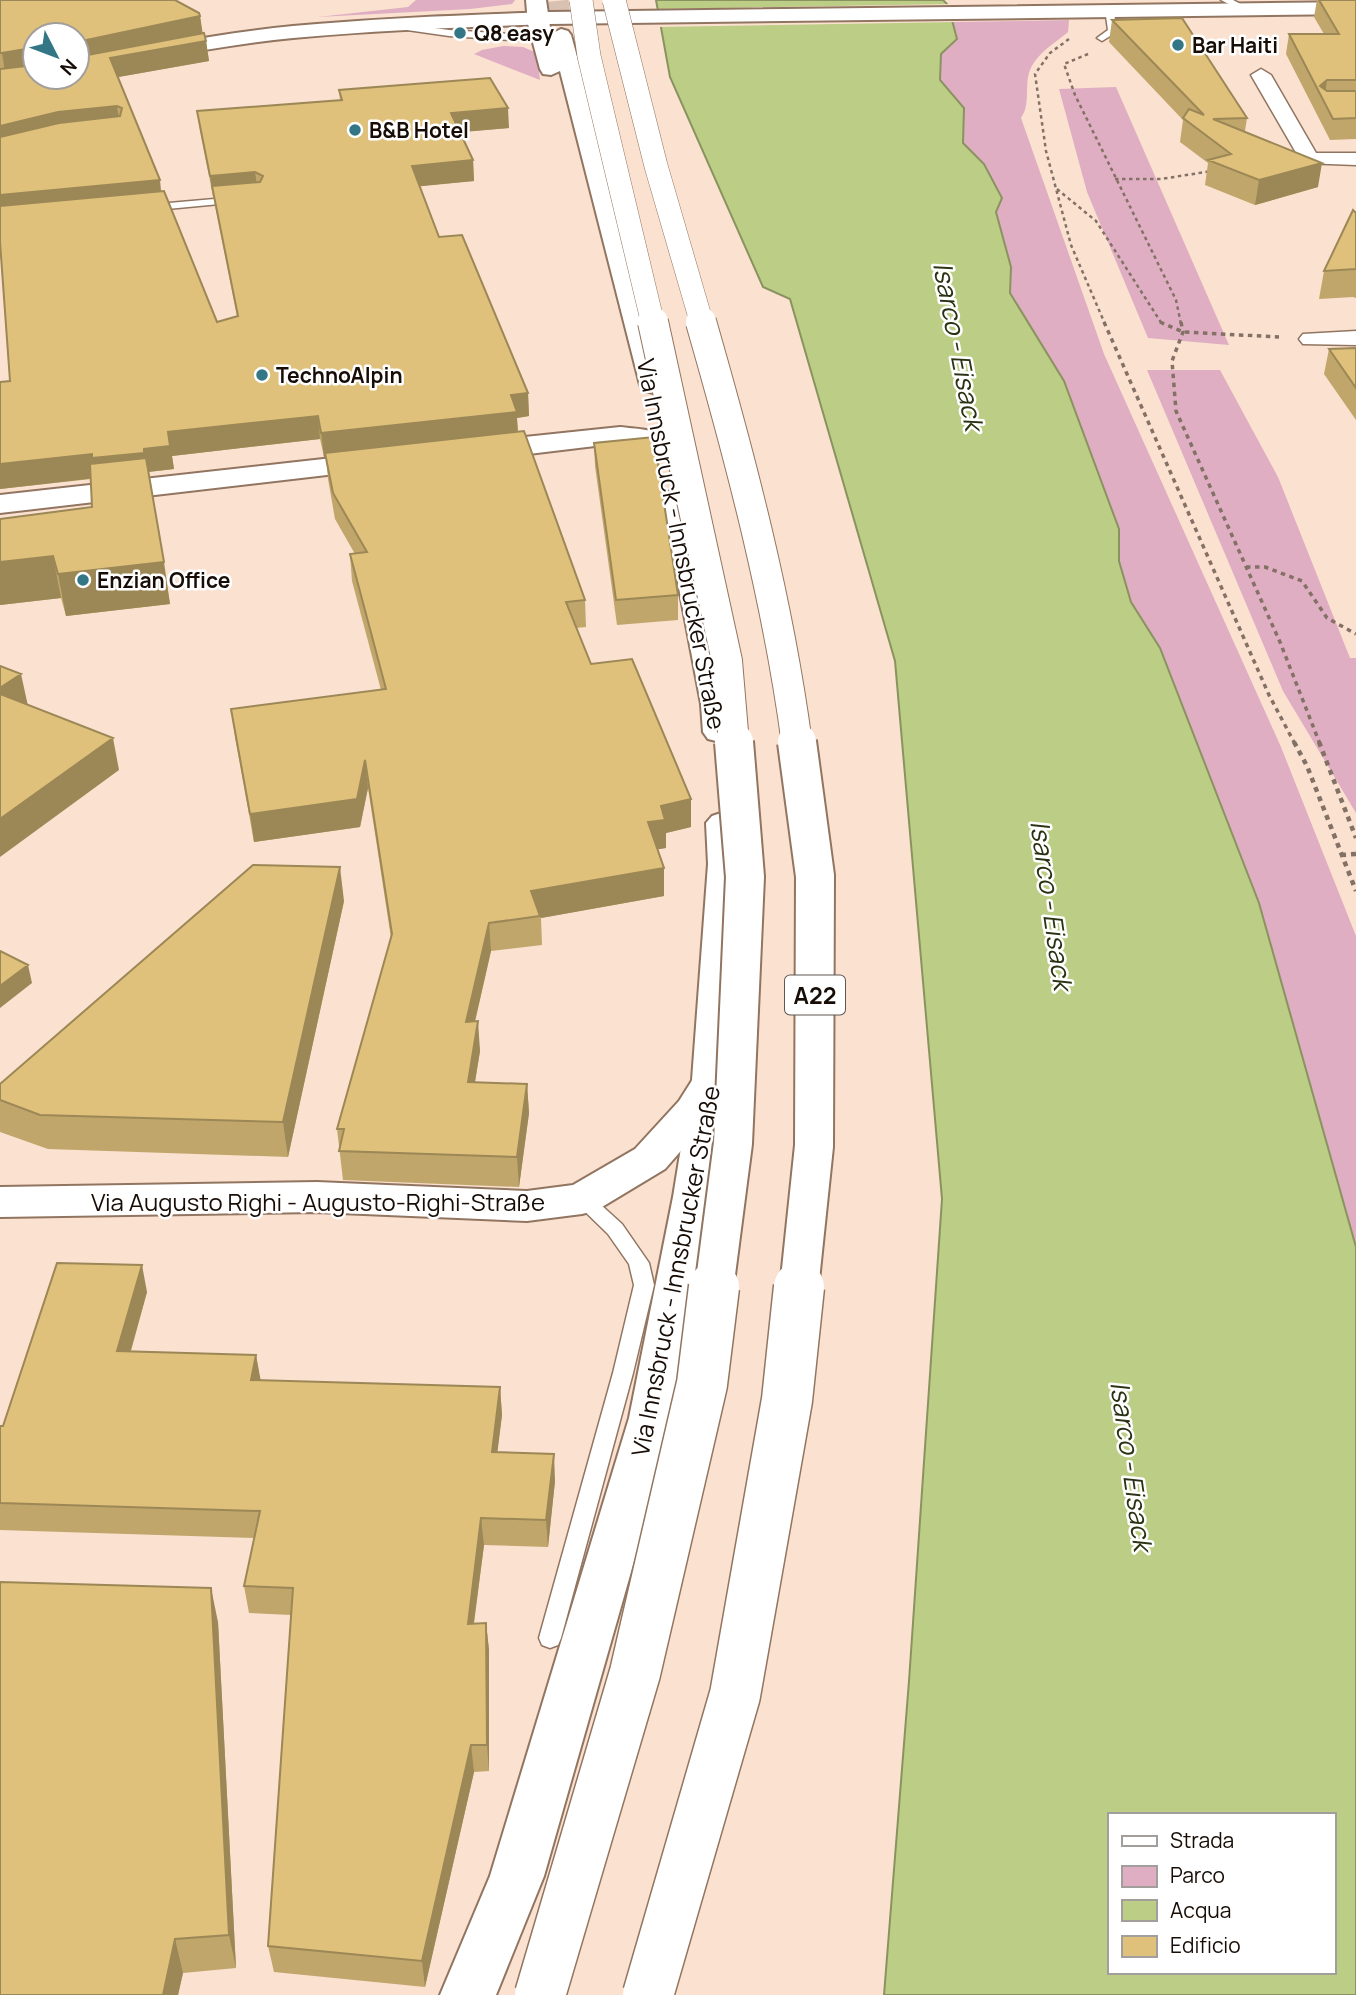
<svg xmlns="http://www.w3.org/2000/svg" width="1356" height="1995" font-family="Manrope,sans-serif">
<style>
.green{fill:#dfaec2}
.water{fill:#bccd86;stroke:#8a9360;stroke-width:2;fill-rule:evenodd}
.pier{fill:#fbe1d0}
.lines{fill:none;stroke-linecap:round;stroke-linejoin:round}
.primary-tunnel{stroke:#d9c1b2;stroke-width:23;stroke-dasharray:23 11;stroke-linecap:butt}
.service-casing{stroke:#917561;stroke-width:3}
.minor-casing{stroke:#917561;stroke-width:3}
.secondary-casing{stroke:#917561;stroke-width:4}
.primary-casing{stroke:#917561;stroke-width:4}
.path-far2{stroke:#837166;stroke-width:2.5;stroke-dasharray:3.5 3.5;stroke-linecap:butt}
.path-far1{stroke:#837166;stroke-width:3.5;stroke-dasharray:4.5 4.5;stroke-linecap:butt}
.path{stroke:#837166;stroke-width:4.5;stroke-dasharray:5 5;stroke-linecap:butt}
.service{fill:#fff;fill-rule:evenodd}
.minor{fill:#fff;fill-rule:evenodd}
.secondary{fill:#fff;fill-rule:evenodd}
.primary{fill:#fff;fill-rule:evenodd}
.motorway-bridge-far3-casing{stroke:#917561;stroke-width:24;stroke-linecap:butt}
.motorway-bridge-far2-casing{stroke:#917561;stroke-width:32;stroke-linecap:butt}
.motorway-bridge-far1-casing{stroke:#917561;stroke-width:42;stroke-linecap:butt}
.motorway-bridge-casing{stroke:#917561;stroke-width:53;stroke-linecap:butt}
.motorway-bridge-far3{stroke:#fff;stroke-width:23}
.motorway-bridge-far2{stroke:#fff;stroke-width:30}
.motorway-bridge-far1{stroke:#fff;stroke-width:38}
.motorway-bridge{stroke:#fff;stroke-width:50}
.wall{fill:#c0a66a;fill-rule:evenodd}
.shaded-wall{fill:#9c8756}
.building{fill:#dfc17b;stroke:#9c8756;stroke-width:2}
.poi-dot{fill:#337686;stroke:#fff;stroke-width:2.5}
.labels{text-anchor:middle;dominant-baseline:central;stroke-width:5;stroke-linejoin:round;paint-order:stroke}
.far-poi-label{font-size:21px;font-weight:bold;fill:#170d06;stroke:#fff;text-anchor:start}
.shield{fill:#fff;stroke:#5d5651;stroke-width:2}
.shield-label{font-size:23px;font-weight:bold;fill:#170d06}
.street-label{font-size:24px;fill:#170d06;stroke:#fff}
.water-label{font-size:26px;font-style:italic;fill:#2b3213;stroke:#fff}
</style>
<rect width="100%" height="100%" fill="#fbe1d0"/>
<path class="green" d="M416 0H515L512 4 470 9 318 17 408 7Z
M1069 20 1068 32C1054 44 1038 52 1030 70 1024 85 1031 104 1021 118L1104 354 1281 747 1356 936V1247L1259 903 1160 648 1131 602 1119 561V529L1064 381 1010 293 1011 267 984 164 963 143 964 108 940 80 941 53 957 39 953 22Z
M503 46 523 47 537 53 540 80 474 54 482 50Z
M1116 87 1229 345 1148 338 1087 192 1059 89Z
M1147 370H1220L1278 477 1350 658H1356V813L1283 691Z"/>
<path class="water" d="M656 0H943L948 5 957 39 941 54 940 80 964 108 963 143 984 164 1002 198 996 212 1011 267 1010 293 1064 381 1119 529V561L1131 602 1160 648 1259 903 1356 1247V1995H884L909 1681 942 1199 895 661 790 299 763 287 670 77ZM1109 1815H1333V1972H1109Z"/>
<path class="pier" d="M952 4 957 22 657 27 654 9Z"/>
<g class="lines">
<path class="primary-tunnel" d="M557 1 561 35"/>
<g class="service-casing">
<path id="service" d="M1221 0H1233L1250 9 1242 11Z
M1105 9 1113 11 1118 31 1102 41 1097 38 1108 30Z
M396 23 449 30 543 36 548 39 543 42 449 36 393 28V24Z
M237 197 242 200 241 202 146 211 141 208 146 205Z
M582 1192 589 1194 622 1224 649 1263 654 1285 633 1373 561 1638 558 1645 550 1648 542 1645 539 1638 613 1373 634 1285 629 1264 608 1234 572 1199 575 1194Z"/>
</g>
<g class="minor-casing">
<path id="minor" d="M1261 69 1271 75 1316 153H1356V165L1302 163 1251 75Z
M1356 331V345L1303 344 1299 339 1303 334Z"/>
</g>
<g class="secondary-casing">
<path id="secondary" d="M1356 2V14L550 24C464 27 379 30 293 38 221 45 149 60 77 74V62C149 47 221 33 293 26 379 18 464 15 550 12Z
M620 427C638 429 670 430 681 446L677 452 667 454 620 443 478 460 468 457 464 451 468 445 478 442Z
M377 453 387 456 391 462 387 468 0 513V495Z
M712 1067 726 1071 732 1080 707 1121 665 1169 597 1210 582 1214 527 1221 317 1212 0 1217V1187L317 1182 527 1191 573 1185 635 1149 679 1101 698 1071Z"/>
</g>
<g class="primary-casing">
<path id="primary" d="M526 0H546L551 34 561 29 568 31 571 35 668 385 664 391 654 393 644 391 640 385 560 71 551 75 543 74 540 69 528 24Z
M677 489 687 492 692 498 735 704 737 732 732 739 720 742 708 739 703 732 701 704 662 498 667 492Z
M724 812 736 816 742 823 744 864 732 1080 715 1197 675 1418 544 1876 496 1995H440L490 1876 629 1418 673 1197 692 1080 708 864 706 823 712 816Z"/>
</g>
<path class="path-far2" d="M1069 39 1050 53 1035 74 1046 151 1071 245 1105 324
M1088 54 1064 64 1075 95 1176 300 1181 324
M1115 179H1161L1212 171
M1057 189 1096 221 1162 324"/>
<path class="path-far1" d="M1104 322 1269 695 1295 744
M1160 322 1183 332 1279 337
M1181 322 1183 332 1172 361 1176 411 1280 642 1320 744
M1246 567H1265L1302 581 1327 618 1356 634"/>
<path class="path" d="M1294 742 1307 766 1356 891
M1319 742 1356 838
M1341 855 1356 854"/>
<use href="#service" class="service"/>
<use href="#minor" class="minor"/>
<use href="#secondary" class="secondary"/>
<use href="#primary" class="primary"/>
<g class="motorway-bridge-far3-casing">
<path id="motorway-bridge-far3" d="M581 0 589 56 653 324
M614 0 656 166 702 324"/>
</g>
<g class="motorway-bridge-far2-casing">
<path id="motorway-bridge-far2" d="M653 322 727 661 734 744
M701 322C741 461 778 601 797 744"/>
</g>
<g class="motorway-bridge-far1-casing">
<path id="motorway-bridge-far1" d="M797 742 815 876 814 1146 799 1289
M714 1289 733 1143 745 877 734 742"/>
</g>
<g class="motorway-bridge-casing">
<path id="motorway-bridge" d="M540 1995 635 1673 702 1384 714 1287
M648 1995 735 1695 787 1400 799 1287"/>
</g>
<use href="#motorway-bridge-far3" class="motorway-bridge-far3"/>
<use href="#motorway-bridge-far2" class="motorway-bridge-far2"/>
<use href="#motorway-bridge-far1" class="motorway-bridge-far1"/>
<use href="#motorway-bridge" class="motorway-bridge"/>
</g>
<path class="wall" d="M0 0 200 16 202 34 206 41 209 61 118 77 161 191 217 322 237 316 200 131 197 111 340 100 339 90 509 128 460 132 473 160 474 181 419 186 439 237 528 393 529 416 517 418 518 432 585 600 586 627 576 628 591 664 691 799V827L666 833V848L657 849 664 868V896L541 918 542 945 491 951 475 1022 480 1051 475 1082 527 1084 529 1113 519 1187 343 1180 337 1129 391 938 368 788 360 827 254 842 235 737 231 709 381 690 352 581 350 554H355L335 519 328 479 326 457H324L320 439 172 456 174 469 148 472 170 604 66 616 61 598 0 605 92 507 91 479 0 489V382L10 381 0 247ZM35 35 77 77H35Z
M1317 0H1356V139L1330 140 1286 54 1289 34H1324L1314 17Z
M1112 20 1247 118 1245 131 1318 187 1255 205 1205 185 1208 163 1180 142 1183 120 1109 42Z
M1356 213V298L1353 297 1319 299 1324 271Z
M1356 348V420L1324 374 1329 349Z
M594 443 678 595V620L617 625 595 466Z
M344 901 288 1157 48 1149 0 1132V1084Z
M147 1292 131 1351 256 1355 260 1380 500 1387 502 1415 497 1452 555 1481 548 1547 484 1545 474 1624 486 1623 489 1650V1771L474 1772 425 1987 274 1972 268 1946 291 1615 249 1613 244 1586 254 1538 0 1530V1426H3Z
M218 1622 236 1968 183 1973 178 1995H0Z"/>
<path class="shaded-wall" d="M200 16 203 35 77 61V42Z
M206 41 209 61 113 78 110 58Z
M31 48 35 67 5 72 2 53Z
M1327 80 1324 101 1320 86Z
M117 106 120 126 0 147V126L58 112Z
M508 108 509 128 452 133 451 113Z
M473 160 474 181 413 187 412 166Z
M1322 163 1318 187 1255 205 1259 180Z
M255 172 258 192 212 186 213 197 210 176Z
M160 180 162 201 0 216V195Z
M528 393 529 416 517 418 518 436 324 457 321 433 511 395Z
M318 416 320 439 172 456 174 469 0 489V464L144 449 168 432Z
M53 556 61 598 0 605V562Z
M164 562 170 604 66 616 58 574Z
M21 674 28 706 0 720V688Z
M113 738 119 770 0 857V819Z
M365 760 368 788 360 827 254 842 250 814Z
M691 799V827L666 833V848L648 851V822L661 806Z
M340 867 344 901 288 1157 283 1122Z
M664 868V896L541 918 531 891Z
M489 923 491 951 468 1051 466 1022Z
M28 965 32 983 0 1008V986Z
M478 1021 480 1051 470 1112 468 1082Z
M527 1084 529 1113 519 1187 517 1157Z
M142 1265 147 1292 123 1378 117 1351Z
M256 1355 261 1382 251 1380Z
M500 1387 502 1415 494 1480 492 1452Z
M554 1454 555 1481 548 1547 546 1520Z
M481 1518 484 1545 470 1651 468 1624Z
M211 1588 218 1622 236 1968 229 1935Z
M486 1623 489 1650V1771L487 1745Z
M471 1745 474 1772 425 1987 422 1961Z
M175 1939 183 1973 178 1995H163Z"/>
<path class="building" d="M0 0H175L199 13 200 16 77 42V35H35V55L31 48 2 53H0Z
M1319 0H1356V80H1327L1320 86 1327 91H1356V118L1333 119 1289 34H1339Z
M1182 18 1247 118 1213 119 1322 163 1259 180 1208 160 1231 154 1183 118 1189 109 1204 115 1112 20Z
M204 33 206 41 110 58 160 180 0 195V137L59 123 120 116 122 108 117 106 58 112 0 126V69L35 65V77H77V57Z
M490 78 508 108 451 113 473 160 412 166 439 237 462 235 528 393 511 395 517 412 321 433 318 416 168 432 170 446 144 449V453L92 458V454L0 464V382L10 381 0 242V206L164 191 217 322 238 316 212 186 260 182 263 176 255 172 210 176 197 111 342 100 339 90Z
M1353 210 1356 213V269L1324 271Z
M1356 348V388L1329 349Z
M524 431 585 600 566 602 591 664 632 659 691 799 661 806 665 820 648 822 664 868 531 891 540 916 489 923 466 1022 478 1021 468 1082 527 1084 517 1157 339 1151 344 1129H337L392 934 365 760 357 799 250 814 231 709 386 689 350 554 367 552 333 493 325 453Z
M654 437 678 595 616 600 594 443Z
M146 458 164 562 58 574 53 556 0 562V519L92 507 90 464Z
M0 666 21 674 0 688Z
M0 694 113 738 0 819Z
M253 865 340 867 283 1122 40 1115 0 1100V1084Z
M0 951 28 965 0 986Z
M57 1263 142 1265 117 1351 256 1355 251 1380 500 1387 492 1452 554 1454 546 1520 481 1518 468 1624 486 1623 487 1745H471L422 1961 268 1946 293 1588 244 1586 260 1511 0 1503V1426H3Z
M0 1582 211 1588 229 1935 175 1939 163 1995H0Z"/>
<g class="poi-dot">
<circle cx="460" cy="33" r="7"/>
<circle cx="1178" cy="45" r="7"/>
<circle cx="355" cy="130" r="7"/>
<circle cx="262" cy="375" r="7"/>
<circle cx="83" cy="580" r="7"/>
</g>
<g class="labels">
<g class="far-poi-label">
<text x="474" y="33">Q8 easy</text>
<text x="1192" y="45">Bar Haiti</text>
<text x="369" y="130">B&amp;B Hotel</text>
<text x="276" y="375">TechnoAlpin</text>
<text x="97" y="580">Enzian Office</text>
</g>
<rect class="shield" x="785" y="975.5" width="60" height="39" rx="5"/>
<g class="shield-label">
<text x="815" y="995">A22</text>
</g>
<g class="street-label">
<text transform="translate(682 544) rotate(79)">Via Innsbruck - Innsbrucker Straße</text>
<text x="318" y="1201">Via Augusto Righi - Augusto-Righi-Straße</text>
<text transform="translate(675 1271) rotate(-79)">Via Innsbruck - Innsbrucker Straße</text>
</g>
<g class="water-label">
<text transform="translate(959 346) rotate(79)">Isarco - Eisack</text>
<text transform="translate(1052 905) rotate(82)">Isarco - Eisack</text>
<text transform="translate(1132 1466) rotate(82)">Isarco - Eisack</text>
</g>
</g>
<rect x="1108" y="1813" width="228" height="161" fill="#ffffff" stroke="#a29e9b" stroke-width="2"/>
<rect x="1122" y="1836" width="35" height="10" fill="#ffffff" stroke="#a29e9b" stroke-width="2"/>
<text x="1170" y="1848" font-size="21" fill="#170d06">Strada</text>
<rect x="1122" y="1866" width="35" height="21" fill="#dfaec2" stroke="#a29e9b" stroke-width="2"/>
<text x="1170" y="1883" font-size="21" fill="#170d06">Parco</text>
<rect x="1122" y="1900" width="35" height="21" fill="#bccd86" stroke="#a29e9b" stroke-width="2"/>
<text x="1170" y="1918" font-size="21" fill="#170d06">Acqua</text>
<rect x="1122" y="1936" width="35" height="21" fill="#dfc17b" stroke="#a29e9b" stroke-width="2"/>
<text x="1170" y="1953" font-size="21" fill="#170d06">Edificio</text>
<g transform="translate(56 56) rotate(132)"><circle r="33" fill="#ffffff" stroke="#a29e9b" stroke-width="2"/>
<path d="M0-5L12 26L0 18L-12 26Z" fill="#337686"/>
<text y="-10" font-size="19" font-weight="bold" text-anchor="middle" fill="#170d06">N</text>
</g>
</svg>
